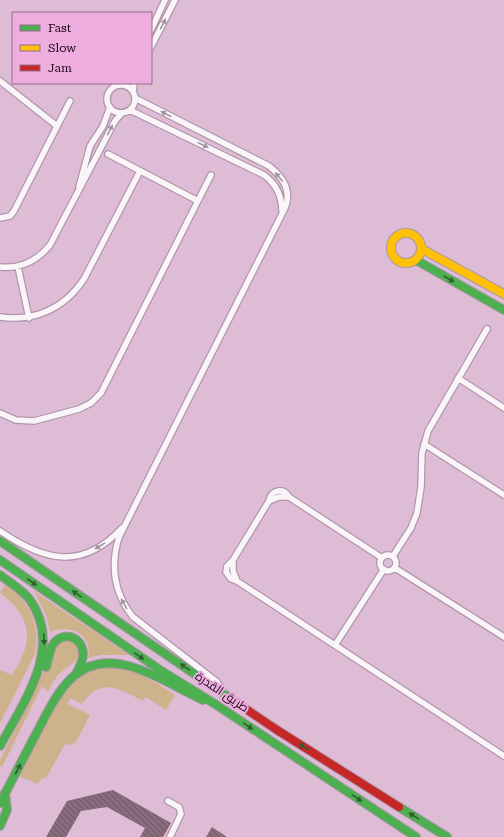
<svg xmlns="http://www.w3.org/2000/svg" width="504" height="837" font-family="'Roboto Serif',Cairo,serif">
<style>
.green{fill:#ceb28c}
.building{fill:url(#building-back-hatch)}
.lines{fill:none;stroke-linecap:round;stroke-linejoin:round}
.street-casing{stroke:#b096ab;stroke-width:8}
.fast-casing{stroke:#b096ab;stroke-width:10}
.slow-casing{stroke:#b096ab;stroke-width:10}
.jam-casing{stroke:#b096ab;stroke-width:10}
.street{stroke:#faf5f9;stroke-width:5.5}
.fast{stroke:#4caf50;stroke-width:8}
.slow{stroke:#ffc107;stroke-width:8}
.jam{stroke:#c62828;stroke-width:8}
.oneway{fill:#a1969f}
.oneway2{fill:#345b34}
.labels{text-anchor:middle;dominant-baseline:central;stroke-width:4;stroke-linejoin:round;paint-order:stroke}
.street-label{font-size:12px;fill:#1c0718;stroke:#edadde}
</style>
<defs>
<pattern id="building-back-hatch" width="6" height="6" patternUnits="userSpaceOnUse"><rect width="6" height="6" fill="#896b7e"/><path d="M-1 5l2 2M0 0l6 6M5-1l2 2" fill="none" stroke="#6f5666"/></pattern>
</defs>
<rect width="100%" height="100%" fill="#debcd6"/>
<path class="green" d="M5 585C30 600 41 626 35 654L0 723V670L12 675C34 642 33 617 0 593Z
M34 591 129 655H101L88 658C93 634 70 624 50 632L46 615Z
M70 639 78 646C81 663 68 665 58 675 54 680 51 686 48 692L42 686 2 767 0 766V760L59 640Z
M112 666C136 669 155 682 175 695L166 710 146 697 143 701C119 689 101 676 82 704L70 698 68 704 90 715 76 742 70 745 65 744 46 778 41 779 38 784 19 776C27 759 35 742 43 726 60 691 70 671 112 666Z"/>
<path class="building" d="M113 790 171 823 163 837H140L145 828 107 807 81 811 66 837H46L67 801Z
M212 827 227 837H206Z"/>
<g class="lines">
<g class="street-casing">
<path id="street" d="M151 30 165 0
M151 47 175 0
M0 81 57 126
M107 99a14 14 0 1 1 28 0a14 14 0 1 1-28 0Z
M133 92 134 83
M135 98 269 166C283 177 292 191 285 208L119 537C110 566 114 593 133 617L217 682 224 692
M130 110 264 175C276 184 282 195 282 211
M108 154 198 201
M79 187 90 146 103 126 110 107
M0 218 10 216 14 211 70 101
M0 267C21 269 37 261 50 245L115 121 122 113
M18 267 29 318
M0 317C35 322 65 308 84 279L140 171
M458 378 504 408
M0 413 16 420 34 421 79 409 91 403 101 393 211 175
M424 444 504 495
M269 501 279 497H289
M0 531C44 561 82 571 122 528
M380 563a8 8 0 1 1 16 0a8 8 0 1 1-16 0Z
M393 556 411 528 417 513 421 487 422 453 428 431 487 329
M382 558 289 497C283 487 271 490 269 501L233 560 227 566 226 572 231 579 237 581 504 756
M233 560V571L237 581
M395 568 504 637
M335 645 384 569
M168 801 179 807 181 814 170 837"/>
</g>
<g class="fast-casing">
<path id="fast" d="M416 260 504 310
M0 541 234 701
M0 560 163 672 215 704 416 837
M0 575C10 583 23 590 30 600 64 648 23 703 0 746
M46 667C49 659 49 649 54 643 65 630 83 638 83 654 83 661 80 666 77 672
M0 803C12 781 23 758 35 736 56 696 74 651 129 666 155 673 179 689 203 700
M399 807 447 837
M0 826 7 810 5 793"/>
</g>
<g class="slow-casing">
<path id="slow" d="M391 248a15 15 0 1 1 30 0a15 15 0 1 1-30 0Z
M422 249 504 294"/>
</g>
<g class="jam-casing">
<path id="jam" d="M234 701 277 730 399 807"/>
</g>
<use href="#street" class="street"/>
<use href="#fast" class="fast"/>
<use href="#slow" class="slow"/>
<use href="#jam" class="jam"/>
</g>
<defs><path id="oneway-solid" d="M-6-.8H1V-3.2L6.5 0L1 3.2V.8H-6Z"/></defs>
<g class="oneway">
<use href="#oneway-solid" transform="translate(163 24) rotate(-63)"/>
<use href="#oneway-solid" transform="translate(166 114) rotate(-153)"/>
<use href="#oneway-solid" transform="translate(110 130) rotate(-63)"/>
<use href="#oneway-solid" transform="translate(203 145) rotate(26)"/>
<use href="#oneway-solid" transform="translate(279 177) rotate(-130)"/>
<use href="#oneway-solid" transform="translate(100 546) rotate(149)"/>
<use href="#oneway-solid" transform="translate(124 604) rotate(-120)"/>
</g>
<g class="oneway2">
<use href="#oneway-solid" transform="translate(449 279) rotate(30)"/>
<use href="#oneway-solid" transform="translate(32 582) rotate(35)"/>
<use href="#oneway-solid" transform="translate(77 594) rotate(-146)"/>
<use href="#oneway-solid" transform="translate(44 639) rotate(87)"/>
<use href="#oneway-solid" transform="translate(139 656) rotate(35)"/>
<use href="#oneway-solid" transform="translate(185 667) rotate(-146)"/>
<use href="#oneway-solid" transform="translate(248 726) rotate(34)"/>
<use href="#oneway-solid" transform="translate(304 747) rotate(-148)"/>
<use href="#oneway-solid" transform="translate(18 769) rotate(-63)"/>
<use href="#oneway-solid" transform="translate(357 798) rotate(34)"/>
<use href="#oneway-solid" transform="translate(414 816) rotate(-148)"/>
</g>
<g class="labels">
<g class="street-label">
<text transform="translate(222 692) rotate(34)">طريق القدرة</text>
</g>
</g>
<rect x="12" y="12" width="140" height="72" fill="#edadde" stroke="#996b8f"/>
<rect x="20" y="25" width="20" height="6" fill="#4caf50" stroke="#996b8f"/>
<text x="48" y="32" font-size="12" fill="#1c0718">Fast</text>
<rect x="20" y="45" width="20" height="6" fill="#ffc107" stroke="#996b8f"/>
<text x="48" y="52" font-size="12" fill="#1c0718">Slow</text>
<rect x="20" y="65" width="20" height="6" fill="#c62828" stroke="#996b8f"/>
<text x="48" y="72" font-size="12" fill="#1c0718">Jam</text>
</svg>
